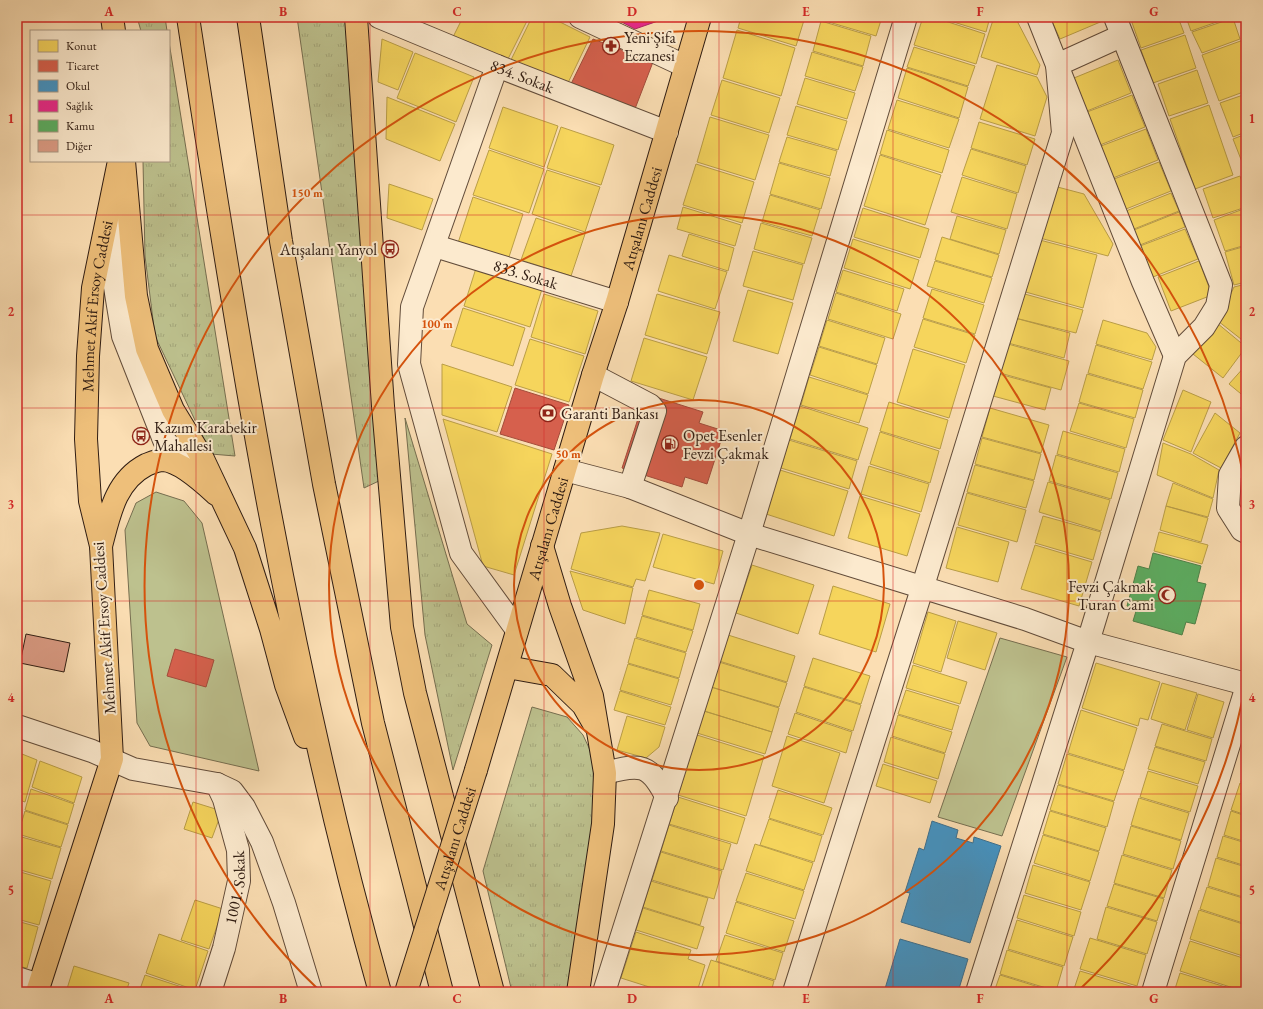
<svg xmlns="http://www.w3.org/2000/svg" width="1263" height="1009" font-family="'EB Garamond',serif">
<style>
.grass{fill:url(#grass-tufts);stroke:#766e50}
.park{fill:#bdc18e;stroke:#766e50}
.homes{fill:#f6d55c;stroke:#ba9e46}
.shops{fill:#d6604d;stroke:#a44c3b}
.schools{fill:#4393c3;stroke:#3d6f8e}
.health{fill:#e7298a;stroke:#b02566}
.public{fill:#5aae61;stroke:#4d8249}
.building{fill:#dc9c85;stroke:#2f1c12}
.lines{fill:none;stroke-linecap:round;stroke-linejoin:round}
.minor-casing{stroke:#624c3a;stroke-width:24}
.major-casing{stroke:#2f1c12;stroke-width:24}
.highway-casing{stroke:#2f1c12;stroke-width:24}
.minor{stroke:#fceace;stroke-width:22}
.major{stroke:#eebf7a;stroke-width:22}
.highway{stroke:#eebf7a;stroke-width:22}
.major-bridge-casing{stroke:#2f1c12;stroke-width:24;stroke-linecap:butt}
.major-bridge{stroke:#eebf7a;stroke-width:22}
.grid{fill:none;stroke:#d62828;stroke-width:1;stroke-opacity:0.55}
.ring{fill:none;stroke:#d6530d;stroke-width:2}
.labels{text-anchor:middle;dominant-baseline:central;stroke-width:4;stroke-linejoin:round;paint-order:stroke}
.poi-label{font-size:16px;fill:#2f1c12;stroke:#fceace;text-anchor:start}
.street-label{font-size:16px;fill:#2f1c12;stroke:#fceace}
.centre{fill:#d6530d;stroke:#fceace;stroke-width:2}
.ring-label{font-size:12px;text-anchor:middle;font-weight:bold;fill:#d6530d;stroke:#fceace;stroke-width:4;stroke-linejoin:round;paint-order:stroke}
.neatline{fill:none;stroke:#d62828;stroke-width:1.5}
.grid-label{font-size:13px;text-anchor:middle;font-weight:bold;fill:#d62828}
</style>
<defs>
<pattern id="grass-tufts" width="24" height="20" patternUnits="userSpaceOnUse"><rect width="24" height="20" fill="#bdc18e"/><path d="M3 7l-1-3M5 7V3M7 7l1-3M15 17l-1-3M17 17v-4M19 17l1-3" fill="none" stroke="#a3a579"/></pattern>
</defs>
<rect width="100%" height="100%" fill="#fbdeb3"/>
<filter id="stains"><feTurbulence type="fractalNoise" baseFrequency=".005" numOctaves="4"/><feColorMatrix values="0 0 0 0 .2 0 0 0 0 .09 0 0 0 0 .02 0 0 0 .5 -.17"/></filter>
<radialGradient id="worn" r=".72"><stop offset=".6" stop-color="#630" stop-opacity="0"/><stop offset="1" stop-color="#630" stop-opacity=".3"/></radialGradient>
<path class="grass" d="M137 17H165L167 31H141Z
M297 17H345L381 480 364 488Z
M169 42 235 456 211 454 155 336 145 256 143 161H169Z
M405 418 467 624 492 645 453 770 425 635Z
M532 707 567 717 583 735 596 763V808L570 992H512L483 871Z"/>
<path class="park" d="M156 492 184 501 202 523 259 771 150 746 137 723 125 530 136 503Z
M1000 638 1067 657 1002 836 938 817Z"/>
<path class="homes" d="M463 17H529L506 63 451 41Z
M532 17H550L590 37 566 87 509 64Z
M741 17H805L796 46 738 28Z
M823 17H882L876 36 822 20Z
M923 17H933L985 34 976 64 914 45Z
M937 17H990L986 32Z
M994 17H1015L1040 65 1037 75 981 57Z
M1050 17H1104L1105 20 1060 39Z
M1130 17H1178L1184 33 1141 48Z
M1186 17H1231L1191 31Z
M1233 18 1240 39 1202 53 1192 32Z
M821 21 871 36 863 66 813 51Z
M737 30 795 48 781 96 723 78Z
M1185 35 1196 68 1153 83 1141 50Z
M382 39 413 52 398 90 378 82Z
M1246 39V91L1219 101 1202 55Z
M914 47 975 66 968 86 907 67Z
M812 52 863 67 855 91 805 76Z
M415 53 474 77 456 122 397 98Z
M1118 60 1131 93 1087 111 1074 78Z
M997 65 1037 77 1047 97 1035 136 980 119Z
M907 68 968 87 959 118 898 98Z
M1197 70 1208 103 1169 116 1158 84Z
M805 78 855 93 847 119 797 104Z
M722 80 780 98 769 133 711 115Z
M1246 94V132L1233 137 1220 103Z
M1132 95 1145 127 1100 145 1087 112Z
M387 97 455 124 440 161 386 139Z
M897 100 959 119 949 148 888 129Z
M1209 105 1233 175 1195 189 1170 119Z
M796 106 847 121 838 150 787 135Z
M503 107 558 126 544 167 489 148Z
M710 117 769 135 755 180 697 162Z
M979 122 1035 139 1027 165 971 148Z
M561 127 614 145 601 185 547 168Z
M1146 129 1158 160 1113 178 1101 146Z
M887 130 949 150 942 173 880 154Z
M1246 134V160L1242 162 1233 139Z
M787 137 837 151 830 176 779 162Z
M971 149 1026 166 1018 193 962 175Z
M489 150 544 169 529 213 473 195Z
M880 155 941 175 925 225 864 206Z
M1159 162 1171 191 1126 209 1114 179Z
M1246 162V172L1243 163Z
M779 163 830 178 821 209 770 194Z
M696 164 754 182 742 223 683 205Z
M547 170 600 187 585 232 532 214Z
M1240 176 1246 194V207L1213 218 1203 189Z
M962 177 1017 194 1007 229 951 212Z
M389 184 433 199 422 230 387 218Z
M1050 185 1084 194 1113 244 1108 256 1036 237Z
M1171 193 1179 211 1134 229 1126 211Z
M770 195 820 210 812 236 762 222Z
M473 197 523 214 508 260 458 243Z
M683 207 741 225 735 246 677 229Z
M863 208 929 229 920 258 854 237Z
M1246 208V245L1225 251 1214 220Z
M1179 212 1185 227 1140 245 1134 230Z
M957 216 1006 230 999 254 950 239Z
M536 218 585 234 571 276 521 260Z
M761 223 812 238 804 264 754 249Z
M1185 229 1198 259 1153 277 1140 246Z
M689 234 734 248 728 271 682 256Z
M942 237 999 255 992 277 935 260Z
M853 239 919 260 910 289 844 268Z
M1036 239 1097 255 1083 308 1022 291Z
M1246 246V282L1234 285 1225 252Z
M753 251 803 265 793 300 743 286Z
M669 255 727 272 715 309 658 291Z
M935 261 992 278 984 303 927 286Z
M1199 261 1212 295 1171 311 1158 277Z
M477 265 543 286 530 327 464 306Z
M843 270 904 289 897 311 836 292Z
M1246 284V343L1218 321 1234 287Z
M932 289 984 305 975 334 923 318Z
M748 290 793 303 778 354 733 341Z
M836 293 901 314 893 339 828 319Z
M1021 293 1083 310 1076 333 1015 318Z
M544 294 598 311 585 354 531 337Z
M657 294 720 312 707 354 645 335Z
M463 308 525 328 513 366 451 346Z
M1015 318 1070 333 1064 358 1008 343Z
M923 319 975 335 966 363 914 347Z
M827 320 885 338 877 364 819 346Z
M1103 320 1147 333 1156 347 1152 360 1096 344Z
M1217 323 1246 347 1223 378 1193 354Z
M644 338 707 357 693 400 631 381Z
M530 339 584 356 569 402 515 385Z
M1008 344 1069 361 1061 390 1000 373Z
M1096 345 1152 362 1143 389 1088 373Z
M819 347 877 365 868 394 810 375Z
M913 349 965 365 949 418 897 402Z
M442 364 512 387 497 432 442 415Z
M1246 365V398L1229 384Z
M999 374 1051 388 1045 410 993 396Z
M1087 374 1143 390 1135 418 1079 402Z
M809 377 868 395 859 423 801 405Z
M1183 390 1211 402 1191 452 1163 440Z
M889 402 948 420 940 449 880 431Z
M1079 403 1134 419 1126 448 1070 431Z
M800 406 868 428 858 460 790 439Z
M990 408 1049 425 1041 453 982 437Z
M1215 413 1240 433 1221 468 1193 453Z
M443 419 552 454 514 575 483 566Z
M1063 431 1125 449 1119 472 1057 454Z
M880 432 939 451 930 483 870 464Z
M982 438 1041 454 1034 480 975 464Z
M789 440 857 461 849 489 781 468Z
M1163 443 1191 454 1219 470 1213 498 1157 475Z
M1056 455 1118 473 1111 499 1049 481Z
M975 465 1034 481 1026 508 967 492Z
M869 466 929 484 921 512 861 494Z
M780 470 848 491 834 536 766 514Z
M1048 482 1110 500 1101 531 1039 512Z
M1173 483 1213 499 1208 517 1166 506Z
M1246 491V511L1240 507Z
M967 493 1026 510 1017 542 958 525Z
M860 496 920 514 907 556 848 538Z
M1166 506 1208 518 1201 542 1160 530Z
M1043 516 1101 532 1093 560 1035 543Z
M622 526 660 533 645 581 636 579 633 587 571 569 581 533Z
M957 527 1009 542 998 582 946 568Z
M1159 532 1208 545 1202 564 1154 551Z
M663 534 723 551 714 584 653 567Z
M1035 545 1092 562 1079 606 1021 589Z
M752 565 814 585 798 634 736 613Z
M570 571 633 588 625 624 583 610Z
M833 586 890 604 876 652 819 634Z
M649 590 700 604 693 630 642 615Z
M928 612 956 621 941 672 913 663Z
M642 616 693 631 686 652 636 637Z
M958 621 997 633 985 670 947 658Z
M728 635 795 656 787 682 719 661Z
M635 638 686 653 679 678 628 663Z
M813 658 870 676 861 704 804 686Z
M719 662 787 683 779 707 711 687Z
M1096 663 1160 682 1148 720 1140 718 1138 726 1082 708Z
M628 664 679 679 671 705 620 690Z
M913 665 967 682 960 704 906 688Z
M1162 683 1197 693 1185 730 1151 719Z
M711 687 779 708 772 732 704 711Z
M804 687 861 705 853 731 796 712Z
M906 690 959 706 952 730 898 714Z
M620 691 671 707 665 725 614 710Z
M1198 694 1224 702 1213 738 1187 730Z
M1081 710 1137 728 1124 770 1068 753Z
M704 711 772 732 765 754 697 733Z
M795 713 852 732 846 753 788 734Z
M898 715 952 732 945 753 892 736Z
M627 716 665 727 659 747 646 758 617 750Z
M1162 724 1212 739 1206 761 1155 746Z
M697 735 764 756 746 816 678 795Z
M787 736 840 753 824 803 772 786Z
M891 737 945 754 938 779 884 762Z
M1155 747 1205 762 1198 784 1148 769Z
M17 752 37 760 25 802 17 799Z
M1067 754 1124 771 1114 801 1058 784Z
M40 761 82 777 74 803 32 787Z
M883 764 937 781 930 803 876 786Z
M1246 766V783L1241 782Z
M1148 771 1198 786 1190 812 1140 797Z
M1240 783 1246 785V815L1231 810Z
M1058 785 1114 802 1107 827 1050 810Z
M31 789 74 804 68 824 25 810Z
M778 790 832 808 823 835 769 818Z
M678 797 745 818 737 844 669 824Z
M1139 798 1189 813 1181 840 1131 825Z
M193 802 222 811 212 838 184 829Z
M25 811 68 825 61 847 18 834Z
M1050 811 1106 828 1099 851 1043 834Z
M1231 811 1246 816V842L1224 835Z
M769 819 822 836 814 862 760 845Z
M669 825 731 844 723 870 661 851Z
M1131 826 1181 841 1173 869 1123 854Z
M1043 835 1099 852 1090 881 1034 863Z
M18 836 61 848 52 879 17 869Z
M1223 836 1246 843V866L1217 857Z
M755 844 813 863 804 890 746 871Z
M661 852 722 871 714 899 652 880Z
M1122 855 1172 870 1164 898 1114 883Z
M1216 858 1246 867V898L1208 886Z
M1033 865 1090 882 1081 910 1025 893Z
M17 871 51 881 39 925 17 919Z
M746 873 804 891 795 919 736 901Z
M651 881 708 898 700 925 643 907Z
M1114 884 1164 899 1157 921 1107 906Z
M1207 887 1246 899V924L1200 909Z
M1024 895 1081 912 1074 936 1017 918Z
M195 900 223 909 209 949 181 940Z
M736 902 794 921 784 952 726 933Z
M1106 907 1157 922 1147 954 1097 939Z
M643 908 704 927 697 949 636 930Z
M1199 910 1246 925V957L1190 939Z
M1017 920 1073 937 1064 966 1008 949Z
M17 921 38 927 27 968 17 966Z
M636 932 691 950 688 959 705 965 697 992H665L621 978Z
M159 934 208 951 195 990 146 973Z
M725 935 783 953 775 980 716 961Z
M1090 938 1146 955 1137 986 1080 969Z
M1190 941 1246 959V992L1180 971Z
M1007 950 1063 967 1056 991 1000 974Z
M711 960 774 981 771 992H700Z
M74 966 129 983 126 992H66Z
M1080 971 1137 988 1135 992H1073Z
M1180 973 1242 992H1174Z
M145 975 194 991V992H139Z
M1000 975 1055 992H994Z"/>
<path class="shops" d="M593 39 653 62 633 114 569 88Z
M515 388 569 405 554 450 500 434Z
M646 394 703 412 699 423 724 431 707 484 685 477 682 487 622 468Z
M175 649 214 660 206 687 167 676Z"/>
<path class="schools" d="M932 821 958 830 956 838 973 843 974 837 1001 846 970 943 901 922 910 893 905 892 919 848 924 850Z
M900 939 968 959 958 992H884Z"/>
<path class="health" d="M612 17H660L658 21 635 29Z"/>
<path class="public" d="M1153 553 1201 566 1197 582 1206 584 1195 624 1186 622 1182 635 1133 621 1137 608 1127 606 1138 566 1149 569Z"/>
<path class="building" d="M26 634 70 643 64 672 20 663Z"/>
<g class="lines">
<g class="minor-casing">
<g id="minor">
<path id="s1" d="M379 17 497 66 667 132"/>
<path d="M580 17 685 66"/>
<path d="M1038 17 1143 282 1175 356"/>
<path d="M497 66 412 307 409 364 461 553 517 630"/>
<path d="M114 216 112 229 114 281 123 336 164 440 194 473"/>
<path id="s2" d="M435 246 617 302"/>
<path d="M593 375 650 405 655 411 630 487"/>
<path d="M1246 447 1230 475 1228 508 1242 530 1246 532"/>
<path d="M565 470 630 487 749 534 1025 619 1088 642 1246 684"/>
<path d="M17 726 92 751 133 769 217 784 232 791 244 807 262 842 284 903 311 992"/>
<path d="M605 773C641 763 650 764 667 798"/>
<path d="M17 978 39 985"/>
<path id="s3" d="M210 992 224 948 239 881 238 850 224 799 217 784"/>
<path d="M604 992 749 534 906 17"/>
<path d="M794 992 922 589 1063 133 1057 65 1121 36"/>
<path d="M977 992 1088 642 1175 356 1204 327 1217 306 1221 285 1115 17"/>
<path d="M1153 992 1246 689"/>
</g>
</g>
<g class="major-casing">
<g id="major">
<path d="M112 17 114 31"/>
<path id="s4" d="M476 770 593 375 617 302 700 17"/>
<path id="s5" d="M37 992 112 759 101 546 90 501 86 439 88 356 93 288 119 161"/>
</g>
</g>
<g class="highway-casing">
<path id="highway" d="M188 17C238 345 290 673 380 992
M248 17 281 241 324 484 373 723 442 992
M356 17 383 406 402 627 415 693 493 992
M124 161 136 296 147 349 173 410 203 459 245 548 271 629 286 685 305 737
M101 546C109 516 115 481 146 465 151 463 157 460 163 460 181 461 205 484 217 495
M542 546 560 606 592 696 605 773 603 824 578 992
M507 667 552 675 583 705 594 724"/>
</g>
<use href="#minor" class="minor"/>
<use href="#major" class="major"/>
<use href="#highway" class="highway"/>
<g class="major-bridge-casing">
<g id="major-bridge">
<path id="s6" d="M406 992 476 770"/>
</g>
</g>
<use href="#major-bridge" class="major-bridge"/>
</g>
<path class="grid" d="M196 17V992M370 17V992M544 17V992M719 17V992M893 17V992M1067 17V992M17 215H1246M17 408H1246M17 601H1246M17 794H1246"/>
<g class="ring">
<circle cx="699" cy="585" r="185"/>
<circle cx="699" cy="585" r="370"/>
<path d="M1246 681A555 555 0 0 1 1078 991M320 991A555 555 0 1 1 1246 489"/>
</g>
<defs>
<g id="pharmacy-ring" transform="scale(0.9)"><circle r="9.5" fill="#fceace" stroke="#8f2418" stroke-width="1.5"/><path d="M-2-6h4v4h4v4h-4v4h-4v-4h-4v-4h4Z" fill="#8f2418"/></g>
<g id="bus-ring" transform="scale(0.9)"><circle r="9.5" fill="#fceace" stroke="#8f2418" stroke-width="1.5"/><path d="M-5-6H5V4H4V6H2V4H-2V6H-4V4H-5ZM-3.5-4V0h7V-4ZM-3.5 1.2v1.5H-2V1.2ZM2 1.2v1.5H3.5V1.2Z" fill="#8f2418"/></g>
<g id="bank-ring" transform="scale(0.9)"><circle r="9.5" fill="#fceace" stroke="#8f2418" stroke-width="1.5"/><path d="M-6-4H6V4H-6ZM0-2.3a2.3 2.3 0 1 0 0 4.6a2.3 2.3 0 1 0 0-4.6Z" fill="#8f2418"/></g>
<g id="fuel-ring" transform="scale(0.9)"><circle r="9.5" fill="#fceace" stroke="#8f2418" stroke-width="1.5"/><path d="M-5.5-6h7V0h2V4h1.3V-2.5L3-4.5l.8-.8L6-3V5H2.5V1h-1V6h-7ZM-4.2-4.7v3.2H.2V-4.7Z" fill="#8f2418"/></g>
<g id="mosque-ring" transform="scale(0.9)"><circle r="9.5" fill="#fceace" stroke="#8f2418" stroke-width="1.5"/><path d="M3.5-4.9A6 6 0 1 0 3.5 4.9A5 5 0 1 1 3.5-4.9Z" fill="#8f2418"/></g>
</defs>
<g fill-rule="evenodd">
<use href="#pharmacy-ring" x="611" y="46"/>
<use href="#bus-ring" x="390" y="249"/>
<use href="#bank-ring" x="548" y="413"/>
<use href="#bus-ring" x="141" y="436"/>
<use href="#fuel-ring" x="670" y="444"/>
<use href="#mosque-ring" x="1167" y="595"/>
</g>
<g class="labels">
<g class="poi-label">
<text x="624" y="37">Yeni Şifa<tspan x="624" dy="18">Eczanesi</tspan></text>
<text x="377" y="249" text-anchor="end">Atışalanı Yanyol</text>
<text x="561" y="413">Garanti Bankası</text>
<text x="154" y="427">Kazım Karabekir<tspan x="154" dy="18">Mahallesi</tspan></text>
<text x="683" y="435">Opet Esenler<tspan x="683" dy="18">Fevzi Çakmak</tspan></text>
<text x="1154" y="586" text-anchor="end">Fevzi Çakmak<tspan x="1154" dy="18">Turan Cami</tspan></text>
</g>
<g class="street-label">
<text stroke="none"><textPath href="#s1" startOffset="155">834. Sokak</textPath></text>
<text stroke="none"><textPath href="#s4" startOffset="576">Atışalanı Caddesi</textPath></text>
<text stroke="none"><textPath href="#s2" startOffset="95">833. Sokak</textPath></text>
<text stroke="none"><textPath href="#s5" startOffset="700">Mehmet Akif Ersoy Caddesi</textPath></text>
<text stroke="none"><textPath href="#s4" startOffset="252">Atışalanı Caddesi</textPath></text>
<text transform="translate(104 628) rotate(-94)">Mehmet Akif Ersoy Caddesi</text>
<text stroke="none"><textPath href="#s6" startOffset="161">Atışalanı Caddesi</textPath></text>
<text stroke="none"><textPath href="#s3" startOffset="108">1001. Sokak</textPath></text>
</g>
</g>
<circle cx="699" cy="585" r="6" class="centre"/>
<g class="ring-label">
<text x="307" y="197">150 m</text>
<text x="437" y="328">100 m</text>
<text x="568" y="458">50 m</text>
</g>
<rect width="1263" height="1009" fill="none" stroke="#fbdeb3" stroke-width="44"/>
<rect x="30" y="30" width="140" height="132" fill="#fceace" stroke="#aa9883"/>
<rect x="38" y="40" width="20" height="12" fill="#f6d55c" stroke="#aa9883"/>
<text x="66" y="50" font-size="12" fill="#2f1c12">Konut</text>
<rect x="38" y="60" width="20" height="12" fill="#d6604d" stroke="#aa9883"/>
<text x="66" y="70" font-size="12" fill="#2f1c12">Ticaret</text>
<rect x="38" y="80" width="20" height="12" fill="#4393c3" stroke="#aa9883"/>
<text x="66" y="90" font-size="12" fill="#2f1c12">Okul</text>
<rect x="38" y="100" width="20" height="12" fill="#e7298a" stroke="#aa9883"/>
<text x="66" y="110" font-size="12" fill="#2f1c12">Sağlık</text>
<rect x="38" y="120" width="20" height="12" fill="#5aae61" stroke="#aa9883"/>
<text x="66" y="130" font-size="12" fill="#2f1c12">Kamu</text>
<rect x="38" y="140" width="20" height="12" fill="#dc9c85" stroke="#aa9883"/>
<text x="66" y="150" font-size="12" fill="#2f1c12">Diğer</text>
<rect x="22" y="22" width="1219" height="965" class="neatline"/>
<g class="grid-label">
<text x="109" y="16">A</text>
<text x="283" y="16">B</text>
<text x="457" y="16">C</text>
<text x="632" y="16">D</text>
<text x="806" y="16">E</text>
<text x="980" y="16">F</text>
<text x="1154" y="16">G</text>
<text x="11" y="123">1</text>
<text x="1252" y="123">1</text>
<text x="11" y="316">2</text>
<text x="1252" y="316">2</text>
<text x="11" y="509">3</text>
<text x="1252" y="509">3</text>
<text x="11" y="702">4</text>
<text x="1252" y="702">4</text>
<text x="11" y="895">5</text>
<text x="1252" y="895">5</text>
<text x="109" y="1003">A</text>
<text x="283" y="1003">B</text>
<text x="457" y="1003">C</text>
<text x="632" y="1003">D</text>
<text x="806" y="1003">E</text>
<text x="980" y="1003">F</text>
<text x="1154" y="1003">G</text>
</g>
<rect width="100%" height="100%" filter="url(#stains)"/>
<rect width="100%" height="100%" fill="url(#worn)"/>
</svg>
